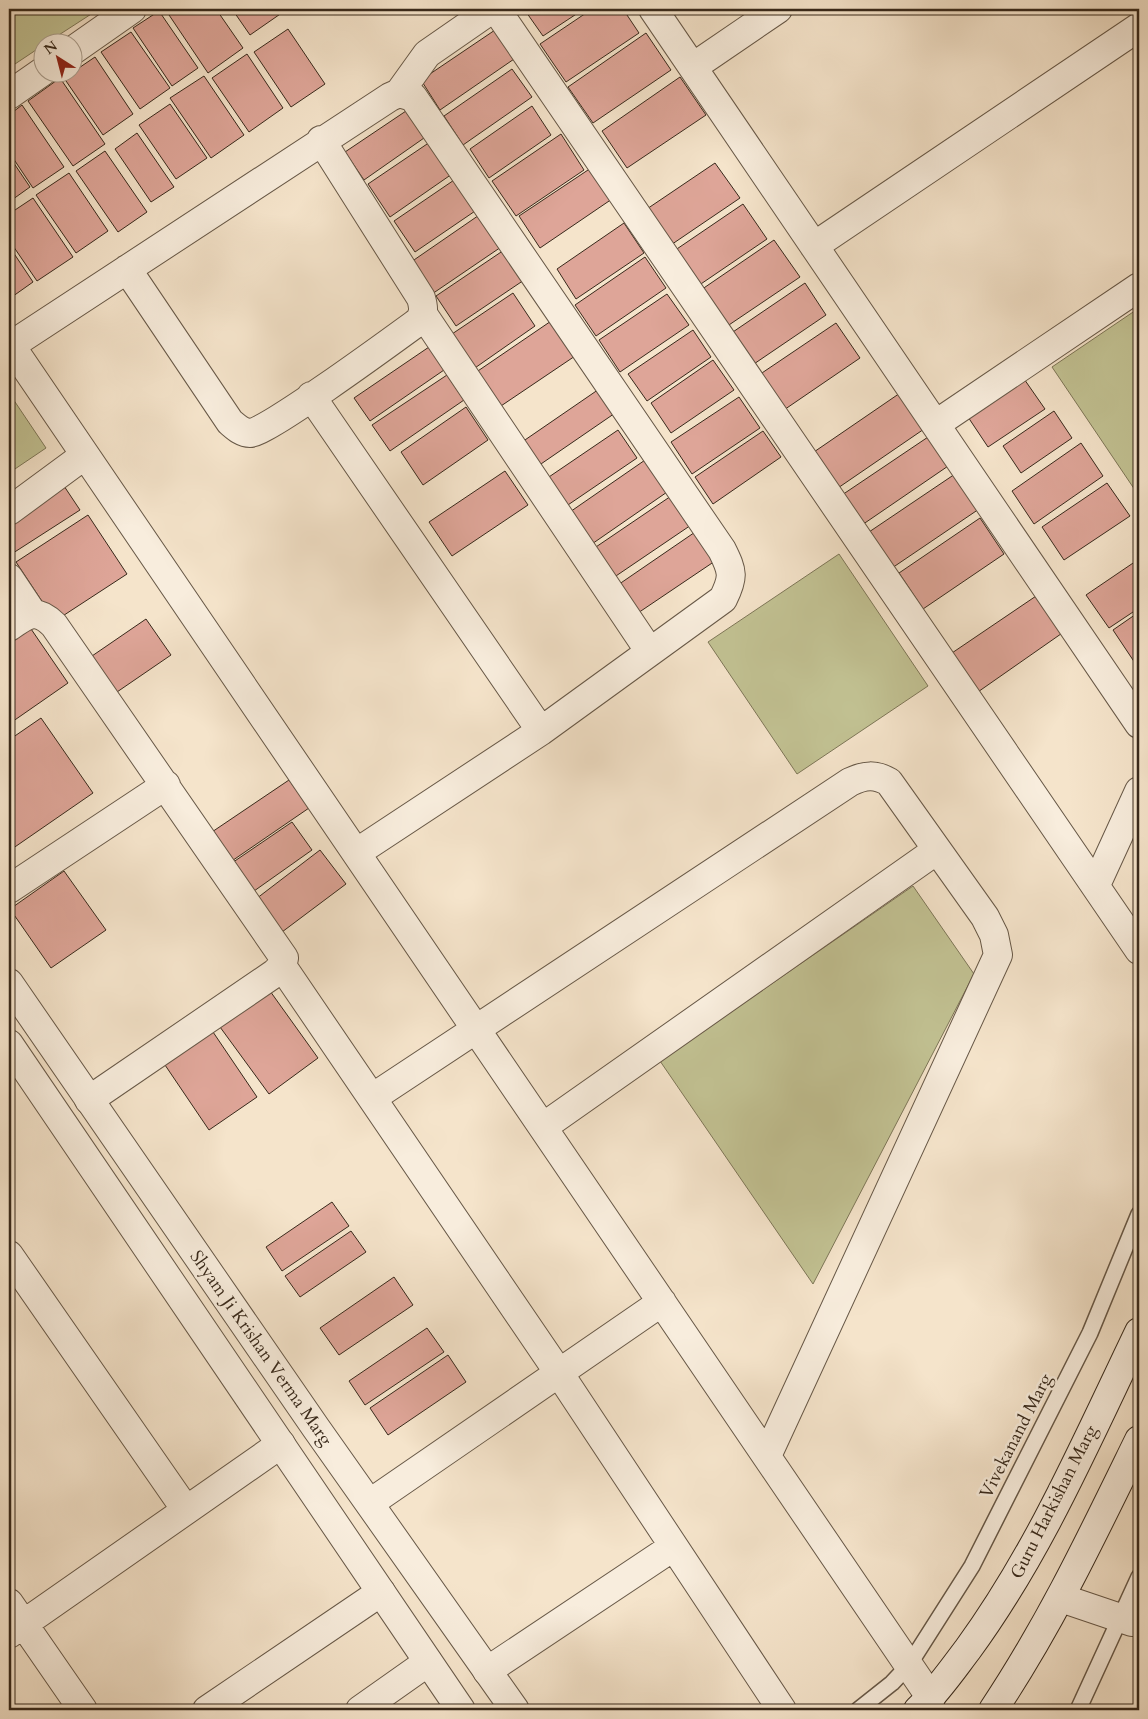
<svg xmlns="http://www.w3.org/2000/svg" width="1148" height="1719" font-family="Cardo,serif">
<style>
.green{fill:#c2c293;stroke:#7d7657}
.building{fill:#dea598;stroke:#38291b}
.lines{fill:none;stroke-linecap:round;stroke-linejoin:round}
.service-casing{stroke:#675847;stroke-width:18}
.minor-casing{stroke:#675847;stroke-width:30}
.tertiary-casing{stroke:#675847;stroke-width:30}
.secondary-casing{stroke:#38291b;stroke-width:30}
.service{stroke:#f8eddd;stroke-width:15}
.minor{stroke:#f8eddd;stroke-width:28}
.tertiary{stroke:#f8eddd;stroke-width:28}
.secondary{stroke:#f8eddd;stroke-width:28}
.labels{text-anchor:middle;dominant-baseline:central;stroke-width:5;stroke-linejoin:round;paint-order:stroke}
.street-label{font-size:18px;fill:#38291b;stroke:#f8eddd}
</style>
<rect width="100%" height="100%" fill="#f5e4cb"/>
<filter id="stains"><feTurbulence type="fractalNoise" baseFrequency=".004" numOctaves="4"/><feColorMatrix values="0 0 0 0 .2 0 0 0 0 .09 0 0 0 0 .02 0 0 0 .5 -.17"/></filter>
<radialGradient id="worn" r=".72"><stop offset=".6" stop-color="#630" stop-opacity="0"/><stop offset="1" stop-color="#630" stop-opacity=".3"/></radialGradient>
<path class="green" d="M9 9H99L48 42H42V46L9 68Z
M1139 308V496L1052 367Z
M9 393 46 448 9 473Z
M839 554 928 686 797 774 708 642Z
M913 886 974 974 813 1284 660 1061Z"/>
<path class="building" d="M165 9H216L243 48 208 73Z
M232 9H285L286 10 250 35Z
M524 9H584L543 36Z
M592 9H623L639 33 566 82 540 44Z
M159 11 198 68 172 86 133 28Z
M498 28 517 57 440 110 421 80Z
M288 29 325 84 291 107 254 52Z
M131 32 170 88 140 109 101 52Z
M646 33 671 70 593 123 568 87Z
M247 54 283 108 249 132 212 78Z
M95 57 133 114 103 135 64 78Z
M512 69 532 97 463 145 444 116Z
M204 76 244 135 211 158 170 98Z
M680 77 706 115 627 168 602 131Z
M60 78 105 144 73 166 28 101Z
M170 104 207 158 176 179 139 125Z
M22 105 64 167 33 188 9 152V115Z
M532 106 551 135 489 178 470 149Z
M406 111 424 138 364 180 345 152Z
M137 133 174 187 151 202 115 149Z
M561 134 584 170 516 216 492 181Z
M430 142 452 174 390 217 368 184Z
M105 151 147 212 118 232 76 171Z
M9 156 30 187 9 202Z
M715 163 740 198 662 251 638 215Z
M591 168 612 199 540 248 519 216Z
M69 173 108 231 76 253 36 195Z
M460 176 481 207 415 252 394 221Z
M33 198 73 257 37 281 9 240V214Z
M743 204 767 239 692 290 668 255Z
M485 211 507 243 432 294 411 262Z
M624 223 644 253 576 299 557 269Z
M774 240 800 277 720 331 695 294Z
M9 246 33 282 9 299Z
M510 246 530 276 456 326 436 296Z
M645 257 666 288 596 336 575 305Z
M805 283 826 315 748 368 727 336Z
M513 293 535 326 472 370 449 336Z
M667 294 689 325 620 372 599 340Z
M557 317 581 352 495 410 472 375Z
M836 323 860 358 778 414 753 379Z
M693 330 711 357 647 401 628 374Z
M429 347 444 370 370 421 354 398Z
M713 360 734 390 671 433 651 403Z
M447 375 464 400 390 451 372 425Z
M1022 376 1045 409 988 447 966 414Z
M605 385 621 409 538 466 522 442Z
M903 391 927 427 835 490 811 454Z
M739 397 760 428 692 474 671 442Z
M466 407 488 440 423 485 401 452Z
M1054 411 1072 438 1021 473 1003 446Z
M618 430 637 458 562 509 543 481Z
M763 431 781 457 713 504 695 477Z
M934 433 954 462 859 527 839 497Z
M1081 443 1103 476 1034 524 1012 491Z
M648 458 670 490 589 546 567 514Z
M505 471 528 505 452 556 429 522Z
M958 472 982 507 892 568 869 532Z
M60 480 80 510 10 555 9 513Z
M1107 483 1130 516 1064 560 1042 527Z
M677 492 697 521 610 580 590 551Z
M88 515 127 574 55 621 16 562Z
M980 518 1004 554 923 609 899 573Z
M701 528 721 557 632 617 612 589Z
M1139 559V608L1109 628 1086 595Z
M1042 592 1068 629 975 694 949 655Z
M1139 612V669L1113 630Z
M146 619 171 655 117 692 92 656Z
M29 626 68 683 9 724V640Z
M41 718 93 793 9 851V740Z
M289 780 309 808 226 865 206 836Z
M292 822 312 850 247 896 226 867Z
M320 850 346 884 278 935 252 902Z
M64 871 106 930 51 968 10 909Z
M270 991 318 1058 269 1094 220 1027Z
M213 1032 257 1097 209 1130 165 1065Z
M332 1202 349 1226 282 1271 266 1247Z
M351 1231 366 1252 300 1297 285 1276Z
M394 1277 413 1305 339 1355 320 1328Z
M427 1328 444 1352 365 1405 349 1381Z
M448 1355 466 1382 388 1435 370 1408Z"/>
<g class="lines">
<g class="service-casing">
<path id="service" d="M858 1710 892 1683 909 1665 972 1566 1090 1333 1139 1214
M1078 1710 1139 1577"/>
</g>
<g class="minor-casing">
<path id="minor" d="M496 9 1139 950
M653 9 1139 724
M72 51 132 9
M693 67 778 9
M399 93 427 54 492 9
M9 95 42 72
M814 246 1139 27
M127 269 230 422C236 427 242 433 250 433 265 434 397 337 419 321 424 313 424 308 421 298L321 140
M423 314 650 652
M9 343 931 1698
M10 346 390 97 399 93 413 97 722 550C733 572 734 577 723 599L541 731 356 853
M311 396 541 731
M936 424 1139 287
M9 511 85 455
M9 578 33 614
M9 627C27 614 36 607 54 625L284 958 282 966 275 973 89 1100
M1096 885 1139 791
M9 889 166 785
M282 966 559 1373 782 1710
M372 1098 850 782C865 775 875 774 889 782L985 917 994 935 998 955 767 1456
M543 1127 937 850
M9 1255 186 1510
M370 1503 662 1302
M1061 1598 1132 1622H1139
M9 1603 83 1710
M9 1634 281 1444
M487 1671 673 1547
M207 1710 381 1592
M360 1710 428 1662"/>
</g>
<g class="tertiary-casing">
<path id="tertiary" d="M9 983 316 1428 515 1710
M9 1044 461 1710"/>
</g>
<g class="secondary-casing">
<path id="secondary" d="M918 1710C937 1692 952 1670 968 1649 1039 1552 1087 1440 1139 1332
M993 1710C1051 1623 1093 1534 1139 1440"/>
</g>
<use href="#service" class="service"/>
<use href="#minor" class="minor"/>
<use href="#tertiary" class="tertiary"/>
<use href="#secondary" class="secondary"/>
</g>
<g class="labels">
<g class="street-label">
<text transform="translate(261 1348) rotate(55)">Shyam Ji Krishan Verma Marg</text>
<text transform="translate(1016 1436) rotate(-63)">Vivekanand Marg</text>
<text transform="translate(1054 1502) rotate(-63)">Guru Harkishan Marg</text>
</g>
</g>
<rect width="1148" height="1719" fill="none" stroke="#f5e4cb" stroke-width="30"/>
<rect x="10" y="10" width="1128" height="1699" fill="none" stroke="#38291b" stroke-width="2.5"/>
<rect x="15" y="15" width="1118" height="1689" fill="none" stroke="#38291b"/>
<g transform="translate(58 58) rotate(324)"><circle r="24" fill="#f8eddd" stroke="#ab9f8f"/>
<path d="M0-4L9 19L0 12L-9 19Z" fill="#8f2418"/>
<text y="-8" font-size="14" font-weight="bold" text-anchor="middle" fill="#38291b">N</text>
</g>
<rect width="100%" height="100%" filter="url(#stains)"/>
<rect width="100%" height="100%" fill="url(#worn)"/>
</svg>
